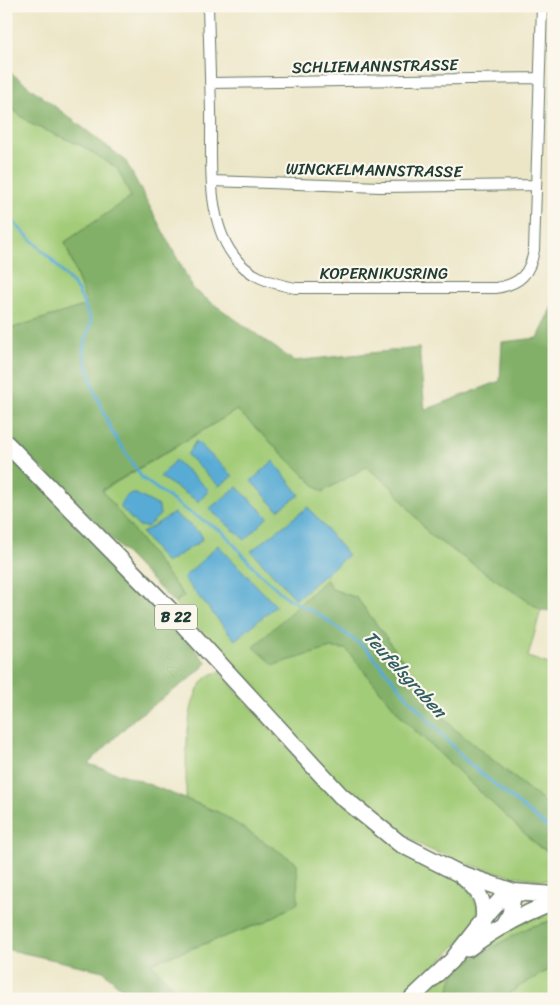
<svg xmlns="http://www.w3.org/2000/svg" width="560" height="1005" font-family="Sriracha,sans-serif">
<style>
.green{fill:#a3cc78;stroke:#618456;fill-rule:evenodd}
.forest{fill:#82b068;stroke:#50764e}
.water{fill:#59abd4;stroke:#3c7484}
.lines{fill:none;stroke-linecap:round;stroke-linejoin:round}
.stream{stroke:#59abd4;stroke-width:3}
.street-casing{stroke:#677867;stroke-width:12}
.secondary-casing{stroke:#677867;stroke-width:18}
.primary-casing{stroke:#677867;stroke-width:19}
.street{stroke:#fff;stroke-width:10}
.secondary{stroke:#fff;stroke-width:15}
.primary{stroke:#fff;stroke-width:16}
.labels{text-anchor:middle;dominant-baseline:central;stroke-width:4.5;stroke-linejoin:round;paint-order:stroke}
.shield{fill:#fbf7ec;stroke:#61756b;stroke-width:1}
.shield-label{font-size:15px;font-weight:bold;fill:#1f3d34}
.street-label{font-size:16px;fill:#1f3d34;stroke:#fbf7ec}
.water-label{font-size:18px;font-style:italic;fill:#305e64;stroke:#fbf7ec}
</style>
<rect width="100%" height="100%" fill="#fbf7ec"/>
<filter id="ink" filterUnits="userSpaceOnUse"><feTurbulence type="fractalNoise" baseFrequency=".02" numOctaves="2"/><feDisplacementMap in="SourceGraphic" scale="10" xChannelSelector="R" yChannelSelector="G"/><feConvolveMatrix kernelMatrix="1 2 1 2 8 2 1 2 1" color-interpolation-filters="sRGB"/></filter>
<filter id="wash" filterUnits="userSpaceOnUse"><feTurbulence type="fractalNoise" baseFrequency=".0096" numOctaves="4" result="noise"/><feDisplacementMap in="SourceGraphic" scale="20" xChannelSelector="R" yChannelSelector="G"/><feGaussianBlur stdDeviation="1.12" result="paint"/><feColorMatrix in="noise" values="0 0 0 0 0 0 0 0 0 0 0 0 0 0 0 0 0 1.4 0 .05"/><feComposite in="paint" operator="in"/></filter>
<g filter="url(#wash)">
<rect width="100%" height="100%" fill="#ece6c7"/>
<path class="green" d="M553 50H554V107H551Z
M6 104 31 124 80 145 117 168 132 197 65 242 87 305 6 330Z
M237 410 322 492 366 467 391 486 430 535 541 610 528 657 554 666V810L451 726 357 598 332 589 326 579 274 664 331 648 346 649 405 721 539 847 554 854V881C515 878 479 870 444 855 436 852 427 849 419 844 343 801 290 727 231 664 213 643 193 624 174 603L184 596 102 491ZM173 513 201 534 202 537 201 541 166 563Z
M219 672 322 786 464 883 479 908 471 930 403 999H176L151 963 265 922 298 903 220 813 186 799C187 770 180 678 219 672Z
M554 908V920L530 927 496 945 456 970 447 997H422L458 961 489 938Z
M554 967V999H503L518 987Z"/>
<path class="forest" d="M6 69 125 160 194 290 294 361 419 348 425 410 500 381 502 342 538 338 554 304V611L541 610 430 535 391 486 366 467 322 492 237 410 102 490 184 596 174 603 43 469 6 436V330L87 305 65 242 131 197 117 168 80 145 31 124 6 104Z
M12 454 150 597 207 663 192 677 135 718 88 764 133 778 220 813 297 863 298 903 265 922 151 963 174 988 177 999H133L103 971 6 949V456Z
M326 579 332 589 357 598 451 726 554 810V854L539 847 405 721 346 649 331 648 274 665 254 647Z
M554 920V967L518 987 503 999H420L422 997H446L456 970 496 945 530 927Z"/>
<path class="water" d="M196 441 233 476 219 486 187 455Z
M175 460 209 490 199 502 160 477Z
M273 461 300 495 278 510 251 481Z
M237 487 268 517 245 540 209 509Z
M129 494H136L159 506 160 515 147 527 138 526 121 508 122 501Z
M308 507 348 555 296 599 251 551Z
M174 513 201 534 202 537 201 541 166 563 142 533Z
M218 545 276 606 235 640 183 578Z"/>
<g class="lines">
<path class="stream" d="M6 215 53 261 78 291 91 321 83 351 94 389 112 432 142 478 186 510 223 532 258 572 287 598 318 614 367 649 412 702 465 760 554 833"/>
</g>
</g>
<g filter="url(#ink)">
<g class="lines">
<g class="street-casing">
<path id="street" d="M208 6C209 41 210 75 211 110 212 155 205 217 233 255 248 277 271 283 295 288H496C520 284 530 274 534 250L542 6
M210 83 539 78
M212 181 381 187 535 185"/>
</g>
<g class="secondary-casing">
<path id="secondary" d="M459 874C477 890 486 896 483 922
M502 927 510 914 514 892
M468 949C494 930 523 913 554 902
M411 999 451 961 490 911 509 890"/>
</g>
<g class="primary-casing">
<path id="primary" d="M6 443 168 608 341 796 399 843 458 873 514 892 554 895"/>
</g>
<use href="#street" class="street"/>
<use href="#secondary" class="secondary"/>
<use href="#primary" class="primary"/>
</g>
</g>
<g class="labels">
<rect class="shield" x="155" y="604.5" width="42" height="25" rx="4"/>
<g class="shield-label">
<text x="176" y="617">B 22</text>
</g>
<g class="street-label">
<text transform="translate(375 66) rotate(-1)">SCHLIEMANNSTRASSE</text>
<text transform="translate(374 170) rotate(1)">WINCKELMANNSTRASSE</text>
<text x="384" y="273">KOPERNIKUSRING</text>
</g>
<g class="water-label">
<text transform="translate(405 674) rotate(47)">Teufelsgraben</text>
</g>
</g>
<rect width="560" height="1005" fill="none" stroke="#fbf7ec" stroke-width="25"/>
</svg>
